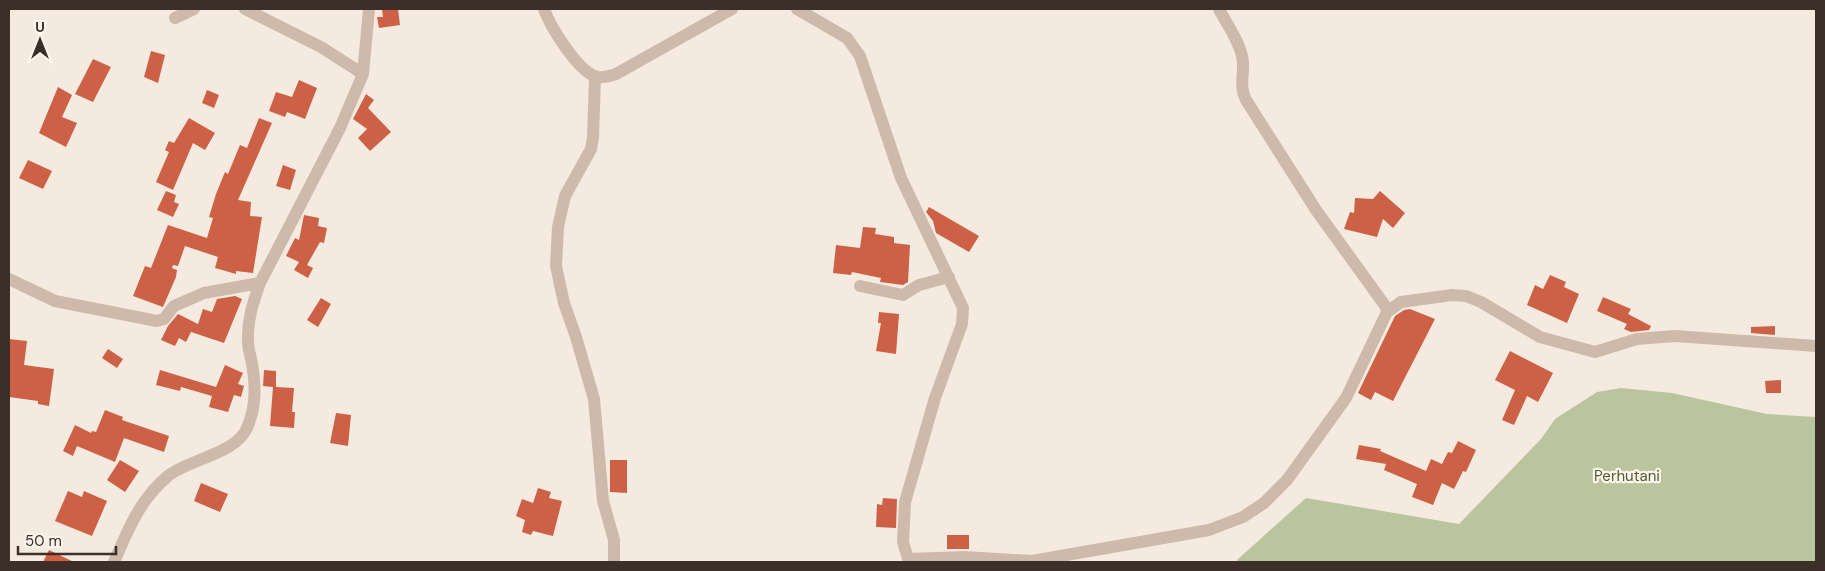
<svg xmlns="http://www.w3.org/2000/svg" width="1825" height="571" font-family="'DM Sans',sans-serif">
<style>
.green{fill:#bac59e}
.building{fill:#cd6146}
.lines{fill:none;stroke-linecap:round;stroke-linejoin:round}
.street{stroke:#cebaab;stroke-width:12}
.labels{text-anchor:middle;dominant-baseline:central;stroke-width:4.5;stroke-linejoin:round;paint-order:stroke}
.park-label{font-size:15px;fill:#4c5c2c;stroke:#fcf5ed}
</style>
<rect width="100%" height="100%" fill="#f5eae0"/>
<path class="green" d="M1621 388 1672 393 1767 414 1816 417V562H1238L1237 560 1306 498 1459 524 1541 439 1555 419 1597 392Z"/>
<path class="building" d="M382 9H398L400 25 379 28 377 17H383Z
M151 51 165 55 158 83 144 77Z
M93 59 111 67 93 102 75 94Z
M299 80 317 88 305 119 287 112 285 117 269 111 276 92 292 97Z
M58 87 72 95 62 117 77 123 66 147 39 133Z
M207 90 219 95 214 108 202 103Z
M366 94 374 100 368 108 391 132 370 151 358 138 367 129 353 119Z
M189 118 215 133 205 150 193 143 173 190 156 182 169 152 165 150 169 141 174 143Z
M259 118 272 123 238 200 251 202 250 216 262 217 253 273 236 271V274L215 268 218 257 185 246 178 266 173 265 172 268 177 270 176 277 163 307 133 296 145 266 151 268 168 225 207 238 213 218 209 217 216 194 225 172 228 174 240 145 247 148Z
M28 160 52 171 43 189 19 178Z
M283 165 296 170 290 190 276 186Z
M166 191 176 195 174 202 179 204 173 217 157 210Z
M1380 191 1405 213 1393 228 1383 219 1377 237 1344 229 1350 212 1354 213 1355 198 1373 199Z
M929 207 979 236 969 252 936 233 933 221 926 212Z
M304 215 319 218 318 226 327 228 324 243 320 242 307 265 313 268 308 278 294 270 299 262 286 256 295 238 299 240Z
M863 227 876 228 875 234 894 237V243L910 245 908 282 903 285 880 282 881 278 852 272 851 275 833 273 836 245 860 248Z
M1550 275 1566 282 1564 287 1579 294 1567 323 1527 305 1535 285 1543 289Z
M235 296 242 299 224 343 191 332 186 342 179 338 175 346 161 340 168 326 178 314 198 324 203 309 212 312 217 299Z
M1603 297 1631 309 1628 314 1651 326 1649 330 1631 332 1624 329 1627 324 1597 311Z
M321 298 331 304 318 327 307 320Z
M1410 309 1435 319 1393 401 1375 392 1371 400 1358 393 1395 316 1404 310Z
M879 312 899 314 896 354 876 351 881 323H878Z
M1775 326V335L1751 333V327Z
M9 339 27 341 24 365 54 369 49 406 38 404V401L9 397Z
M108 349 123 359 117 368 102 358Z
M1510 351 1553 373 1538 402 1527 396 1514 425 1502 420 1515 390 1495 380Z
M225 365 243 373 238 384 244 386 241 397 234 395 228 412 209 407 212 396 181 387 180 391 156 385 160 370 216 387Z
M264 370 276 371V387L294 388 292 412H295L294 428 270 426 273 387 263 386Z
M1781 380V393H1766L1765 381Z
M105 410 123 417 122 420 169 436 164 452 124 438 115 462 77 446 73 456 63 451 75 425 91 433 92 431 96 432Z
M336 413 351 415 348 446 330 443Z
M1458 441 1476 450 1466 472 1463 471 1454 489 1442 483 1433 505 1412 497 1417 484 1384 470 1386 464 1356 459 1359 445 1381 449 1380 451 1426 471 1431 459 1442 464 1448 452 1452 453Z
M120 460 139 471 125 492 107 480Z
M610 460H627V493L610 492Z
M201 483 228 494 220 512 194 501Z
M538 488 551 492 549 498 562 501 553 536 533 531 531 535 522 532 525 520 516 516 522 499 533 503Z
M68 491 82 497 84 491 107 501 92 536 55 521Z
M883 498 897 499 896 528 876 527 877 504 882 505Z
M947 535H969V549H947Z
M49 550 74 562H43Z"/>
<g class="lines">
<path class="street" d="M245 9 321 47 363 74
M544 9C550 26 578 72 597 77 604 78 610 76 616 74L732 9
M797 9 847 38 860 56 901 178 963 308 962 324 935 398 905 502 903 542 909 562
M175 18 194 9
M595 76 593 138 591 149 565 196 558 227 556 266 564 303 576 337 594 399 603 501 614 540V562
M9 279 55 301 157 321 164 319 174 306 204 293 260 283
M860 286 903 295 919 285 949 277
M1387 312 1401 302 1452 295 1466 296 1481 302 1540 337 1595 352 1637 339 1675 336 1816 346
M909 559 964 557 1032 561 1209 530 1243 517 1264 503 1287 480 1346 398 1387 312 1386 307 1316 210 1246 100C1239 86 1244 76 1243 62 1241 43 1227 25 1219 9
M114 562C128 530 140 499 168 476 189 459 236 454 247 428 256 408 256 385 252 364 251 357 248 349 248 342 247 320 253 303 260 283L340 128 363 74 369 9"/>
</g>
<g class="labels">
<g class="park-label">
<text x="1627" y="476">Perhutani</text>
</g>
</g>
<rect width="1825" height="571" fill="none" stroke="#3c2f2a" stroke-width="20"/>
<g transform="translate(40 40)" stroke="#fcf5ed" stroke-width="4" paint-order="stroke">
<path d="M0-4L9 19L0 12L-9 19Z" fill="#3c2f2a"/>
<text y="-8" font-size="14" font-weight="bold" text-anchor="middle" fill="#3c2f2a">U</text>
</g>
<path d="M18 546v8h98v-8" fill="none" stroke="#3c2f2a" stroke-width="2.5"/>
<text x="25" y="546" font-size="15" fill="#3c2f2a" stroke="#fcf5ed" stroke-width="4" paint-order="stroke">50 m</text>
</svg>
